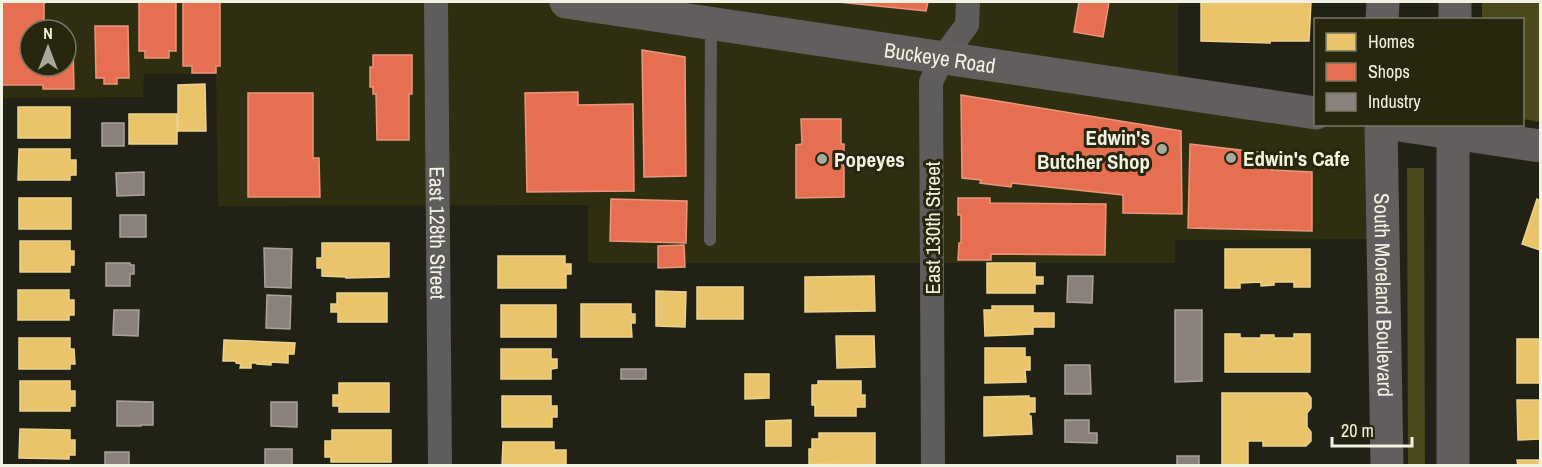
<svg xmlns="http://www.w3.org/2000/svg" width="1542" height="467" font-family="'Archivo Narrow',sans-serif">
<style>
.built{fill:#2f2e11;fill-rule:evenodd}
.green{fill:#4b4819}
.homes{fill:#e9c46a;stroke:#ecd28e;stroke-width:1.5}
.shops{fill:#e76f51;stroke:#ea967d;stroke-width:1.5}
.industry{fill:#8a817c;stroke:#a9a39b;stroke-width:1.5}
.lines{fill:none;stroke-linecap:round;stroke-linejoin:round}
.lane{stroke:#5f5c5c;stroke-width:12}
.street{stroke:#5f5c5c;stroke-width:24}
.secondary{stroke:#625e5d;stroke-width:33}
.poi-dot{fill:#a9a99b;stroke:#27260f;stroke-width:2}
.labels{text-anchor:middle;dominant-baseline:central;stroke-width:6;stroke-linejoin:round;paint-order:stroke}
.street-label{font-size:21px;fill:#f2f2e3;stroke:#27260f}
.poi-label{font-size:21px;font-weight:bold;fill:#f2f2e3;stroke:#27260f;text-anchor:start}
</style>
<rect width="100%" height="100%" fill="#212115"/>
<path class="built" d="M2 2H1178V92L1316 124 1381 125 1383 239 1175 240V263H588V205L218 206 216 74H144L143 97 2 98ZM30 30H66V66H30Z"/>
<path class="green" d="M1482 2H1540V122L1523 119 1522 20 1482 19Z
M1407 168H1424L1425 465H1408Z"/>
<path class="homes" d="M1201 2H1311L1309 41H1270V43L1201 41Z
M205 84 206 131H178V85Z
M18 107H70V138H18Z
M129 114H177V144H129Z
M19 149H70V160H76V175H70V180H18Z
M19 198H71V229H19Z
M1537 199 1540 201V250L1522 244Z
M20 241H70V251H74V265H70V272H20Z
M322 243H389V277L346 278V277L322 276V268H317V258H322Z
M1225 249H1310V287H1294V282H1274V285L1261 286V282L1240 283V288H1225Z
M498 256H565V264H571V274H566V288H498Z
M987 263H1035V277H1043V284H1035V293H987Z
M874 276 875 311 805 312V277Z
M697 287H743V319H697Z
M18 290H69V300H74V315H69V320H18Z
M656 291 686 292 685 327 656 326Z
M337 293H387V322H338V312H331V304H337Z
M581 304H631V314H635V323H631L632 337H581Z
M501 305H556V337H501Z
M992 306H1033V313H1054V327H1033V334L985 336 984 310H992Z
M1225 334H1240V338H1261V335H1274V338H1294V334H1310V372H1225Z
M836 336H874L875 367 837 368Z
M19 338H70V349H74L75 364H70V369H19Z
M1517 339H1540V383H1517Z
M224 340 295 343 294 354H288V363L271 362V365L257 364V363H251V368H240L241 364 236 363V361H223Z
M985 348H1025V357H1030V370H1025L1026 382 985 383Z
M501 349H551V359H557V368L551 369V379H501Z
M745 374H769V398L745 399Z
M20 381H70V391H75V406H70V411H20Z
M818 381H861V395H865V407H856V416H815V405H812V385H818Z
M339 383H389V412H339V406H333V395H339Z
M1222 393H1307L1311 398V408L1307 413V427L1311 432V441L1306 446H1263V441H1248V466H1222Z
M502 396H551V406H557V417H552V427H502Z
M1029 396V398H1035V412H1029V416H1031L1032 434 984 436V397Z
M1517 400H1540V439L1518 440Z
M791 420V446H766V421Z
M20 429 70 430V440H75V455H69V459L19 458Z
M332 430H391V462H331V457H325V441H332Z
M819 433H875V465L809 464V449H812V439H819Z
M503 442H554V450H566V466H502Z
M1517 460H1540V466H1518Z"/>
<path class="shops" d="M2 2H45V3H44V30H30V66H66V46H73L74 89H43V85H2Z
M139 2H176V51H169V58H145V51H139Z
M183 2H220V66H216V73H192V66H183Z
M838 2H928L926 11Z
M1079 2H1109L1103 37 1074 32Z
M95 26H128L129 78H117V84H104V78H96Z
M642 50 685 57 686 176 644 177Z
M373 55H412V94H409V140H377L376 94H373V87H370V67H373Z
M578 92V105L633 104 634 191 527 192 525 93Z
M248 93H313V158H319L320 197H248Z
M961 95 1181 131 1182 214 1123 213V195L1012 183 1011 187 980 183 981 180 962 178Z
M801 119H841V144H844V154H847L848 164H844V197L796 198V145L802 144Z
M1190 144 1273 154 1272 170 1312 172V231L1188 228Z
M958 198H990V203L1106 204 1105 255 991 254V260H958L959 243H961V215H958Z
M611 199 687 201 686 243 610 241Z
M684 245 685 267 658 268V246Z"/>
<path class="industry" d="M102 123H124V146H102Z
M144 172V195L117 196 116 173Z
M120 215H146V237H120Z
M264 248 292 249 291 288 265 287Z
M106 263H130V265H134V274H130V286H106Z
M1068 276H1093L1092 303 1067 302Z
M267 295 291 296 290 329 266 328Z
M114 310H139L138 336 113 335Z
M1175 310H1202V381L1175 382Z
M1065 365H1090L1091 394H1065Z
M621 369H646V379H621Z
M117 401 153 402V425H141V426H117Z
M271 402H297V427L271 426Z
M1065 420H1089V433H1097V443L1065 442Z
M265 449H292V466H265Z
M105 452H129V466H105Z
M1177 456H1199V466H1177Z"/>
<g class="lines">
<path class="lane" d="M710 240 711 24"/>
<g class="street">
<path id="s1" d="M436 2 440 466"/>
<path d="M933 466 931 82 943 57 967 25 968 2"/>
</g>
<g class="secondary">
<path id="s2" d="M566 2 1316 113"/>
<path d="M1382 20 1383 2"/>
<path d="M1455 20V2"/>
<path id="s3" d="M1381 124 1387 466"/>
<path d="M1392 124 1540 146"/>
<path d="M1453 124V466"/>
</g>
</g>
<g class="poi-dot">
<circle cx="1162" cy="149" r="6"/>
<circle cx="1231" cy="158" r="6"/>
<circle cx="822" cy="159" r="6"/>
</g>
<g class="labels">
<g class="street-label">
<text stroke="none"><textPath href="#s2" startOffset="378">Buckeye Road</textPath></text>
<text transform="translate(932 228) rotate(-90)">East 130th Street</text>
<text stroke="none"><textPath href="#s1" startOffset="231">East 128th Street</textPath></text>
<text stroke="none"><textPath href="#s3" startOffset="171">South Moreland Boulevard</textPath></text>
</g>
<g class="poi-label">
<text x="1150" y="137" text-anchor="end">Edwin's<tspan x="1150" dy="24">Butcher Shop</tspan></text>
<text x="1243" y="158">Edwin's Cafe</text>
<text x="834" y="159">Popeyes</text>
</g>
</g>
<rect width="1542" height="467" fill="none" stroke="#f2f2e3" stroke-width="6"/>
<rect x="1314" y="18" width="210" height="108" fill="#27260f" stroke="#787864" stroke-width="1.5"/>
<rect x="1326" y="33" width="30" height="18" fill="#e9c46a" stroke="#787864" stroke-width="1.5"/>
<text x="1368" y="48" font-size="18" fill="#f2f2e3">Homes</text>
<rect x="1326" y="63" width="30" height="18" fill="#e76f51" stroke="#787864" stroke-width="1.5"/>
<text x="1368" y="78" font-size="18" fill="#f2f2e3">Shops</text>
<rect x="1326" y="93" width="30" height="18" fill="#8a817c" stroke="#787864" stroke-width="1.5"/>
<text x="1368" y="108" font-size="18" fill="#f2f2e3">Industry</text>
<g transform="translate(48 48)"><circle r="28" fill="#27260f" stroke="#787864" stroke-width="1.5"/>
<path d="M0-4.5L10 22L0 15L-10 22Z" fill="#a9a99b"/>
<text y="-9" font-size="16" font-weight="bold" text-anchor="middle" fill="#f2f2e3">N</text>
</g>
<path d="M1332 437v9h80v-9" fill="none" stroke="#f2f2e3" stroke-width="3"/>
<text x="1341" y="437" font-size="18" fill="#f2f2e3" stroke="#27260f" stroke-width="4.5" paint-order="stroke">20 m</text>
</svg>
